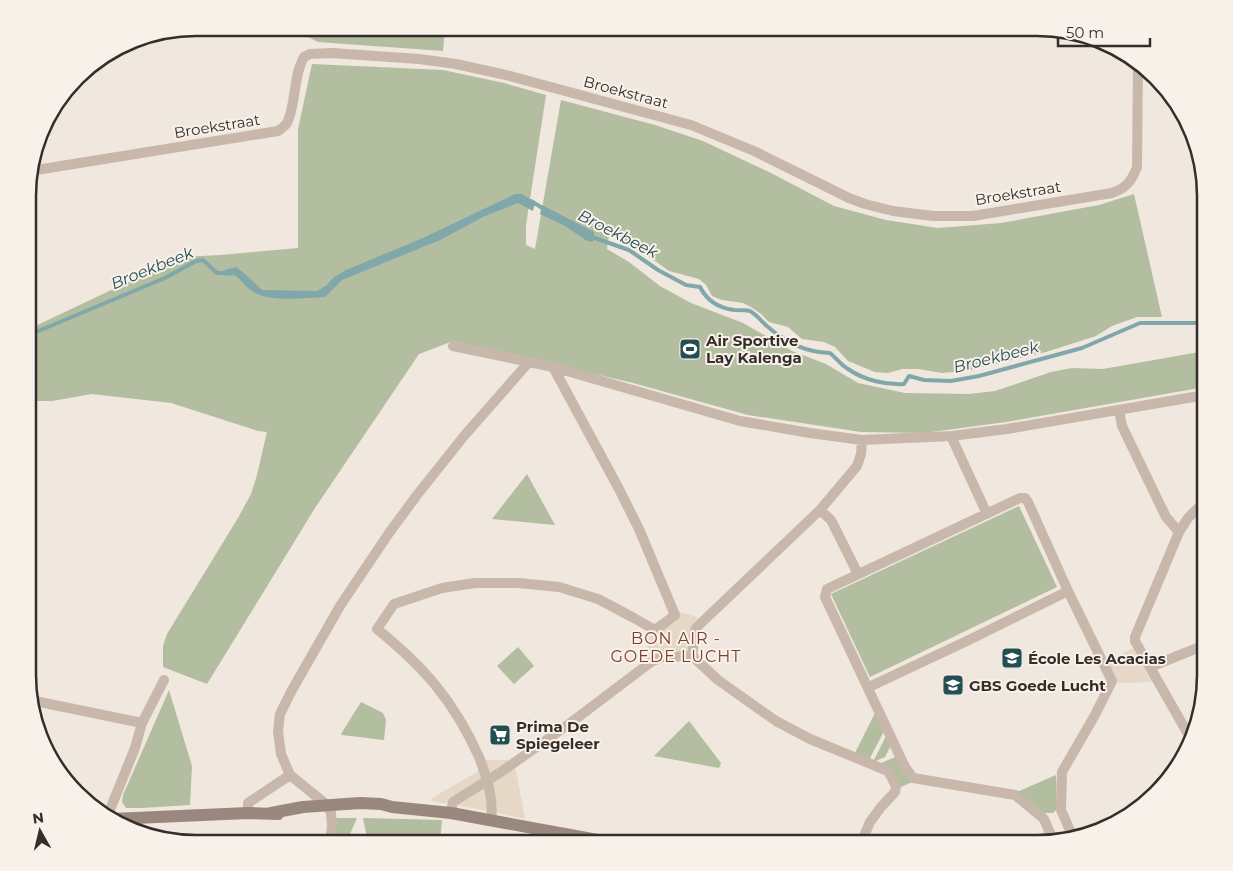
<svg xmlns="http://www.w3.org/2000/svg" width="1233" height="871" font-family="Montserrat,sans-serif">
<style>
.green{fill:#b3bd9f}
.plaza{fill:#e6d8c7}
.water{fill:#80a8aa}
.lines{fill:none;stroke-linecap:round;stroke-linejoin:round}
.stream{stroke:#80a8aa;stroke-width:4}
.street{stroke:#c7b8ab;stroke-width:10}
.secondary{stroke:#9a877d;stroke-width:12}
.labels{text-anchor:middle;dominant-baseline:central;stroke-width:4;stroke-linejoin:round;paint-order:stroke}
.street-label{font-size:15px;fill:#352d29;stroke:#f8f1ea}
.poi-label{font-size:15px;font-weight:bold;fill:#352d29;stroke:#f8f1ea;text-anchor:start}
.water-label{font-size:16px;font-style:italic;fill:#234f52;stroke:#f8f1ea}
.neighbourhood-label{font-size:16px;letter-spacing:1px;fill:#7c3e2b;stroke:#f8f1ea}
.rim{fill:none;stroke:#352d29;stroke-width:2.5}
</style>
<rect width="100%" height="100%" fill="#f0e7de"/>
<path class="green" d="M309 28H445L443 51 318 42 308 37Z
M312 64 443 70 504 83 546 95 526 225V245L535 249 561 100 655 125 703 141 769 172 834 206 886 220 938 228 1001 223 1099 205 1134 194 1162 317H1137L1112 326 1096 336 1046 352 965 371 942 373 918 369H902L888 373 875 372 848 361 835 347 824 342 802 339 788 327 769 322 761 314 751 307 743 303 722 300 712 296 706 285 699 279 669 271 637 248 620 238 609 235 607 249 629 262 660 286 691 303 743 323 792 351 826 364 858 383 905 393 969 394 995 391 1051 372 1072 368 1103 369 1205 351V387L1006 422 924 433 861 432 748 415 633 383 453 341 419 354 315 508 207 684 163 667V646L167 634 238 518 251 494 257 475 267 432 258 431 171 403 92 394 52 401H29V329L181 257 221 255 298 248V129Z
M527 474 555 525 492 519Z
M1019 506 1057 587 870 677 831 594Z
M518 647 534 666 514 684 497 666Z
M169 690 192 766 190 805 142 808H126L122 802 123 795Z
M361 702 383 713 386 720 384 740 342 735 341 734Z
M876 711 885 729 869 760 854 755Z
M689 721 721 763 719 768 654 756Z
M887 734 892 743 885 757 873 762Z
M898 756 912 782 899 788C897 773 892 770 879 764Z
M1056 775 1057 809 1053 813H1044L1017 792Z
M335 818H357L346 843H332Z
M363 818 442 820 440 843H368Z"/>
<path class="plaza" d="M674 611 695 616 701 623 697 660 651 662 648 655 647 634 648 627Z
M1133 648 1152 682 1118 683 1107 661Z
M484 760H509L516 770 525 819 484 810 431 801 432 798 477 772Z"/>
<path class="water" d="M515 194H522L535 202 533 211 518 203 485 216 440 240 342 280 325 297C307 298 271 302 255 293 247 289 242 280 234 275L225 276V270L236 267 244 273 262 290 317 291 327 285 334 277 346 270 423 238Z
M542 205 594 232 593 242 587 241 565 226 540 214Z"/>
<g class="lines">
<path class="stream" d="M531 201 544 209
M589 236 629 250 658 270 686 285 700 287C707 301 719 308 734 310 739 310 746 310 750 311 756 314 762 322 768 327 787 343 805 352 830 353 836 358 841 365 848 369 864 380 885 385 904 384L909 376 924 380 951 381 979 376 1082 348 1140 323H1205
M29 333 36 332 165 278 196 261 203 260 217 273H228"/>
<path class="street" d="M30 171 278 131C282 128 285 126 287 123 296 106 293 76 304 57L310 54 332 53 419 59 456 64 506 75 691 125 754 151 849 198 865 204 893 211 933 216H973L1112 193C1127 188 1132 180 1137 167L1138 61
M453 346 553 367 740 421 810 433 862 440 951 436 1007 429 1205 395
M1119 410 1122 426 1166 517 1179 532
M951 436 987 514
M820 510 831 520 858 574
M1150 667 1205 645
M869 687 969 640 1068 591
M30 700 142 723
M1192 741 1135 641V637L1179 532 1188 518 1205 501
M248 813V803L290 775
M451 813 453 802 501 772 569 724 651 662 662 657 692 656
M107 817 135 748 142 723 164 680
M491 821C494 798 487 778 479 757 454 701 424 667 377 629L394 604 442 588 475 583H518L559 587 598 599 634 618 653 629H657L675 615 639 529 619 489 553 367
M1053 840 1044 819 1015 795 913 778 905 767 825 597 827 589 1020 498H1025L1028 502 1068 591 1112 681 1095 715 1062 772 1061 810 1072 835
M330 843 332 826 331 813 327 805 290 775 281 754 278 731 280 714 292 690 340 606 389 533 417 495 464 436 529 362
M861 843 870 822 881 807 895 792 896 786 888 771 810 739 776 721 718 680 692 656 695 630 698 626 820 510 857 466 861 454 862 440"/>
<path class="secondary" d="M271 813 303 807 360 803 381 804 392 807 451 813 614 843
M112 819 248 813 278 814"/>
</g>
<defs>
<g id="stadium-square" transform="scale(1.125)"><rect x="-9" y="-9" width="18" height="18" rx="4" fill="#234f52" stroke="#f8f1ea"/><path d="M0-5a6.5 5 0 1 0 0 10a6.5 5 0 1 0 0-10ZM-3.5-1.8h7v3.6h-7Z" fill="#fff"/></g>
<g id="school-square" transform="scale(1.125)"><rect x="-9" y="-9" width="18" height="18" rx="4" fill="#234f52" stroke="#f8f1ea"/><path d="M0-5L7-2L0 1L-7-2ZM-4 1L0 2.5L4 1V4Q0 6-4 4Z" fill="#fff"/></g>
<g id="supermarket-square" transform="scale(1.125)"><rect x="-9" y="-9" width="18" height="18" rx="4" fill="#234f52" stroke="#f8f1ea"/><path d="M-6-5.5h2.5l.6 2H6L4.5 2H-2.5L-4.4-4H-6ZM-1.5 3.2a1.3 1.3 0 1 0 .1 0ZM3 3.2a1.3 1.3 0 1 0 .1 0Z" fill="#fff"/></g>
</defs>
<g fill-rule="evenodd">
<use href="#stadium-square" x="690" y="349"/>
<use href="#school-square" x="1012" y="658"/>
<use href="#school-square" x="953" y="685"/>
<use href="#supermarket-square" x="500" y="735"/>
</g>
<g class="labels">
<g class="street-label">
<text transform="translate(626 92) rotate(15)">Broekstraat</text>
<text transform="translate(217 126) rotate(-9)">Broekstraat</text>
<text transform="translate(1018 193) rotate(-9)">Broekstraat</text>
</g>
<g class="poi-label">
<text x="706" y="340">Air Sportive<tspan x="706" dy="17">Lay Kalenga</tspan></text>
<text x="1028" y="658">École Les Acacias</text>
<text x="969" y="685">GBS Goede Lucht</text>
<text x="516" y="726">Prima De<tspan x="516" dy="17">Spiegeleer</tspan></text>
</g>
<g class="water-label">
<text transform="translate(618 234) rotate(27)">Broekbeek</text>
<text transform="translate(152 268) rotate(-22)">Broekbeek</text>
<text transform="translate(996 357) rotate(-14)">Broekbeek</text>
</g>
<g class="neighbourhood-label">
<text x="676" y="638">BON AIR -<tspan x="676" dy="18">GOEDE LUCHT</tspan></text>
</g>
</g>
<path d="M0 0H1233V871H0ZM196 36H1037A160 160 0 0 1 1197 196V675A160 160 0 0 1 1037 835H196A160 160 0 0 1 36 675V196A160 160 0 0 1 196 36Z" fill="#f8f1ea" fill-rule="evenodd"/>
<path class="rim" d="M196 36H1037A160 160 0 0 1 1197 196V675A160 160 0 0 1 1037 835H196A160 160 0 0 1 36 675V196A160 160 0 0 1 196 36Z"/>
<g transform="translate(40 831) rotate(352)" stroke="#f8f1ea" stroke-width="4" paint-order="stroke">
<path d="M0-4L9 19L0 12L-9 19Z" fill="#352d29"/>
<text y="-8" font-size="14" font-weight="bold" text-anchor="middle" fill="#352d29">N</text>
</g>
<path d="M1058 38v8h92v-8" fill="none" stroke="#352d29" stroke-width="2.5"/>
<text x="1066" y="38" font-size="15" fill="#352d29" stroke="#f8f1ea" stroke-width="4" paint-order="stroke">50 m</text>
</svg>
